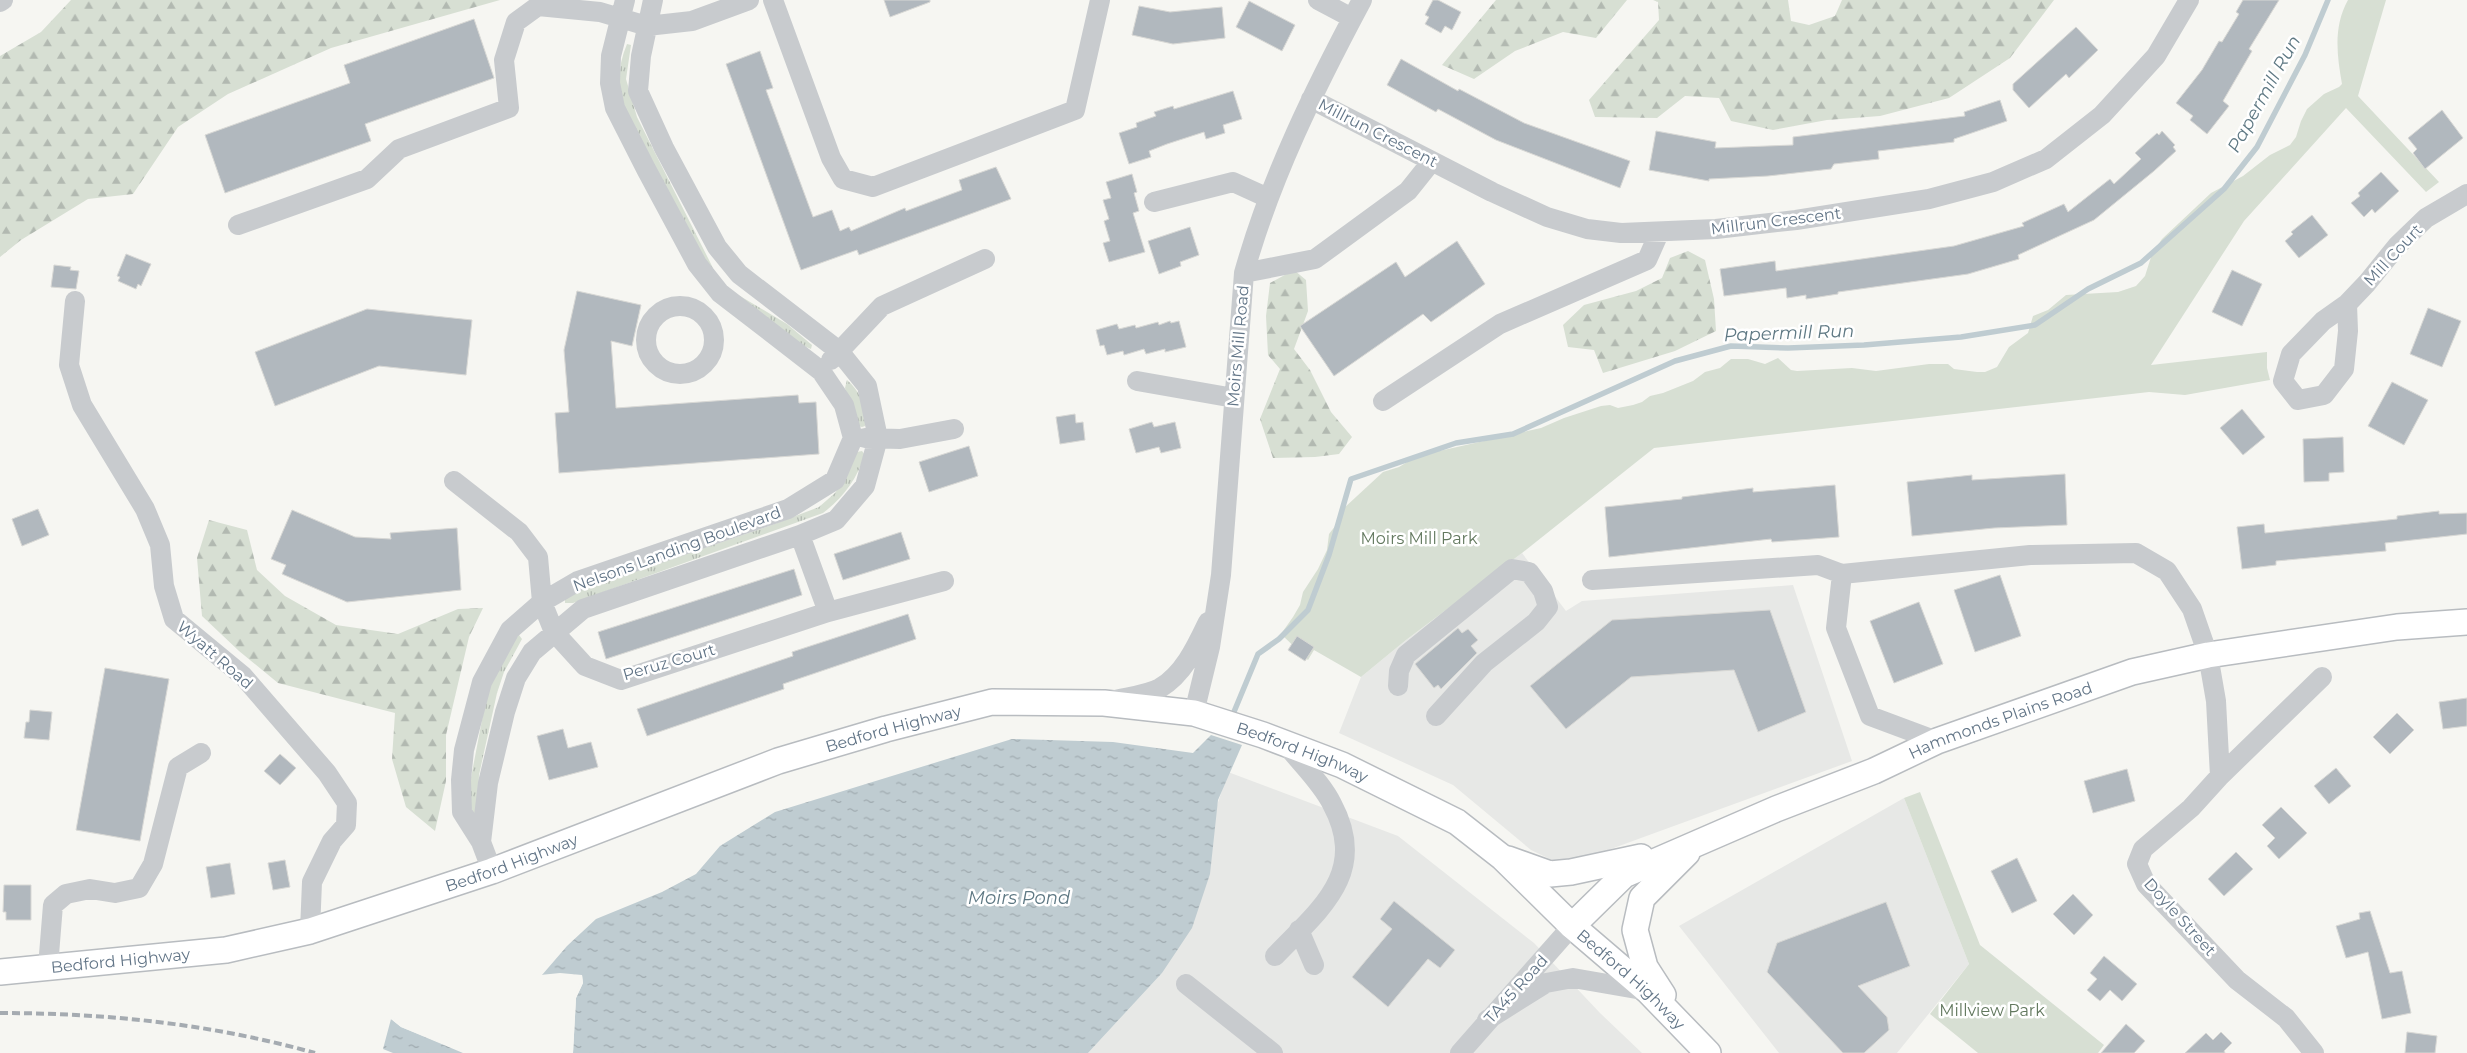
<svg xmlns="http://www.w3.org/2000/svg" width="2467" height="1053" font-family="Montserrat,sans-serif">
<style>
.built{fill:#e7e8e6}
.grass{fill:url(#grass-tufts)}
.forest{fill:url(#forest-firs)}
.park{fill:#d7dfd3}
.water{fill:url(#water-ripples)}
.pier{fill:#f6f6f2}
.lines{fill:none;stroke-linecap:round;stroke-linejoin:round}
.stream{stroke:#bfccd1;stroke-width:5.5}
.building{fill:#b1b8be;stroke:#d8d8d5}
.major-casing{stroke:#b8bcc0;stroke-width:28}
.minor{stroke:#c8cbce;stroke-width:20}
.major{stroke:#fff;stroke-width:25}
.rail{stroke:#a5abb1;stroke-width:4;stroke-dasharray:8 4;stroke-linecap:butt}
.labels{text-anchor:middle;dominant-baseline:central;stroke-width:5;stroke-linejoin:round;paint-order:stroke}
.street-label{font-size:16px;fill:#627587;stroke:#fff}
.park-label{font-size:16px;fill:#62785e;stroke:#fff}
.water-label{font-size:18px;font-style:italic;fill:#5e7883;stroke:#fff}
</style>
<defs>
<pattern id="grass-tufts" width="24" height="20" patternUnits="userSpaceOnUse" patternTransform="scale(1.25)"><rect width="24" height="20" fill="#d7dfd3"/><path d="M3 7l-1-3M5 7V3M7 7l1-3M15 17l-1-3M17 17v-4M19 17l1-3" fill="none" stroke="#b2b9b1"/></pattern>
<pattern id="forest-firs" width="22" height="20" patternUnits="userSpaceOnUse" patternTransform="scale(1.25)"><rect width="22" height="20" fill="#d7dfd3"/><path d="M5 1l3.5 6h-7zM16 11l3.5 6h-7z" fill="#b2b9b1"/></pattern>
<pattern id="water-ripples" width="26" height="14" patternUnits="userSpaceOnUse" patternTransform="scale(1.25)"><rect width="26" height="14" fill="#bfccd1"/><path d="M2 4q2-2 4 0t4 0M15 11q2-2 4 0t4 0" fill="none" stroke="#9faaaf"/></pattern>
</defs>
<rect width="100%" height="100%" fill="#f6f6f2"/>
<path class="built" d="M1522 553 1566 611 1582 601 1793 585 1852 761 1578 861H1554L1531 850 1453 785 1339 733 1361 677 1406 640Z
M1228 772 1398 836 1534 943 1600 1013 1642 1053H1088L1162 973Z
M1904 798 1969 964 1897 1053H1779L1679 926Z"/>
<path class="grass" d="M627 44 631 45 626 79 637 117 713 268 708 269 622 102C617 82 619 63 627 44Z
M740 296 787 324 812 345 811 349 804 346 738 300Z
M847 380C861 392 867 408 865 426L862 427 858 426 845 388Z
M862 451 865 455C856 480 844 497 823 513L573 603H565V598L569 594 772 525 819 507 835 493 845 478 857 452Z
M514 635H519L522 639 504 672 497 693 479 775 477 820 469 804V788L487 694Z"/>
<path class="forest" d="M71 0H500L331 48 228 94 178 127 133 194 88 199 21 240 0 257V56L41 32Z
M1496 0H1627L1596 38 1563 32 1515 51 1474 79 1442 65Z
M1653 0H1788L1791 21 1809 25 1835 16 1842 0H2054L2010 58 1949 98 1880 116 1827 120 1773 130 1731 121 1719 98 1685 96 1657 118 1595 117 1589 100 1659 20 1658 2Z
M1688 251 1705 260 1714 299 1716 331 1675 351 1603 373 1594 350 1568 347 1563 325 1584 305 1636 291 1662 278 1670 258Z
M1294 270 1306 280 1308 311 1294 349 1310 370 1331 412 1352 437 1339 454 1315 457 1273 458 1260 419 1280 369 1268 355 1266 316 1270 283Z
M209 520 247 530 257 570 285 596 336 625 398 634 458 609 483 608 469 637 446 735V781L435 831 406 807 392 759 395 713 278 683 239 651 202 616 197 558Z"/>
<path class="park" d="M2348 0H2386L2358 96 2439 182 2426 192 2346 108 2244 221 2151 365 2267 352V368L2270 380 2185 395 2149 392 1654 448 1522 553 1406 640 1361 677 1314 650 1308 660 1281 634 1293 617 1300 605 1303 592 1318 569 1327 550 1329 534 1336 525 1343 509 1383 472 1399 467 1417 456 1541 428 1564 418 1601 406 1610 405 1618 408 1633 405 1642 402 1650 396 1663 393 1693 381 1705 372 1720 368 1731 359H1748L1765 364 1778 358 1791 370 1797 371 1852 368 1876 371 1929 364H1948L1954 369 1977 372H1985L1997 367 2009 347 2028 333 2033 316 2048 310 2066 295 2118 292 2136 286 2145 276 2152 254 2162 239 2211 193 2243 176 2270 155 2290 145 2296 137 2301 121 2307 109 2324 94 2339 87 2342 84C2337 55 2333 27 2348 0Z
M1920 792 1980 945 2104 1045 2098 1053H1978L1930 1014 1969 964 1904 798Z"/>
<path class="water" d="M1211 735 1242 745 1218 800 1210 874 1192 928 1162 973 1088 1053H573L576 998 583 983 582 975H542L567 946 596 919 662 892 696 874 720 846 775 812 1012 739 1113 742 1193 753Z
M391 1019 401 1027 463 1053H393L383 1049Z"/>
<path class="pier" d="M560 973 582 975 583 983 576 998 573 1053H570V1032L574 998 580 983 579 977 560 975 542 977 540 975Z
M392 1017 402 1025 466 1053 401 1027 391 1019Z"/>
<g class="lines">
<path class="stream" d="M1231 719 1258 654 1279 639 1308 610 1329 555 1351 479 1456 443 1513 434 1675 361 1731 346 1788 348 1864 345 1961 337 2035 325 2088 289 2141 263 2224 189 2257 147 2305 55 2328 0"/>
</g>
<path class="building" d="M884 0H930V2L890 17Z
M1433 0H1438L1461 12 1452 30 1445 26 1441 33 1425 24 1429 17 1425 15Z
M2243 0H2279L2249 49 2252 51 2223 101 2229 106 2207 134 2190 120 2193 116 2176 103 2202 70 2219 41 2222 42 2239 14 2236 12Z
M1249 1 1295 25 1282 51 1236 27Z
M1139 6 1170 12 1222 7 1225 38 1173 44 1132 35Z
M474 19 494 78 365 124 371 141 225 193 205 135 350 83 344 65Z
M2076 27 2098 50 2069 78 2066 74 2029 108 2013 90V84Z
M760 51 773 88 766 90 813 217 832 210 840 231 849 227 851 231 905 208 906 211 962 190 959 180 996 167 1011 199 859 255 857 250 801 270 726 64Z
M1401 59 1458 91 1459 89 1524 123 1630 161 1620 188 1496 140 1438 109 1436 112 1387 85Z
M1233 91 1242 119 1223 125 1225 133 1206 139 1204 132 1167 144 1149 151 1151 157 1129 164 1119 133 1137 127 1136 123 1156 116 1154 112 1173 106 1174 109Z
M2000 100 2007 121 1954 139V142L1878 151 1879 159 1834 164 1831 169 1768 176 1709 179V181L1649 170 1656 131 1716 142 1715 148 1793 145V137L1965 116 1964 112Z
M2442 110 2463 138 2425 169 2413 153 2417 149 2408 138Z
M2162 131 2175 145 2173 147 2176 151 2154 171 2094 220 2018 255 2019 259 1968 274 1838 292V294L1806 299V295L1787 298 1786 288 1724 296 1720 269 1775 261 1776 271 1954 246 2024 226 2022 223 2064 204 2068 212 2110 179 2114 184 2141 159 2135 153 2157 133 2159 135Z
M2381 172 2399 191 2375 213 2372 209 2364 217 2351 203 2360 196 2358 193Z
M1132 174 1137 192 1134 193 1139 211 1133 213 1145 252 1109 262 1103 243 1110 241 1104 221 1109 219 1103 200 1111 198 1106 182Z
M2312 215 2328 235 2299 258 2285 241 2293 234 2291 232Z
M1190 227 1199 255 1180 262 1181 266 1159 274 1148 241Z
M1457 241 1485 284 1431 322 1423 314 1334 376 1300 326 1396 262 1405 277Z
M126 254 151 264 141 286 138 284 136 289 118 281 120 277 117 276Z
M54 265 71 267 70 270 79 271 76 289 51 287Z
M2232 270 2262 284 2242 326 2212 312Z
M577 291 641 305 632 346 611 341 616 408 798 395 799 403 816 402 819 454 559 473 555 413 569 412 564 350Z
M2428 308 2461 321 2442 367 2410 354Z
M367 309 472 320 466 375 379 366 275 406 255 352Z
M1170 321 1171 323 1179 321 1186 347 1165 352V349L1146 354 1144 349 1124 355 1123 351 1107 355 1104 345 1100 346 1096 330 1117 324 1119 329 1135 325 1136 328 1158 322 1159 325Z
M2392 382 2428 400 2404 445 2368 426Z
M2242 409 2265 437 2243 455 2220 428Z
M1075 414 1076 423 1083 422 1085 440 1060 444 1056 417Z
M1152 422 1154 427 1175 422 1181 448 1161 453 1159 447 1136 453 1129 429Z
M2343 437 2344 472 2329 473V481L2304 482 2303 439Z
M969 446 978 476 929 492 919 462Z
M2065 474 2067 525 1994 528 1912 536 1907 482 1972 475V480Z
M1835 485 1839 537 1772 542 1771 539 1609 557 1605 507 1682 499V497L1753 488V492Z
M38 509 49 535 22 546 12 519Z
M292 510 355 537 391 539 390 533 457 528 461 590 347 602 282 574 286 565 271 559Z
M2439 511V514L2467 513V534L2385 543 2386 551 2276 561V565L2242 569 2237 527 2264 524 2265 533 2397 519V516Z
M901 532 910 559 843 580 834 554Z
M794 569 802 595 606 659 598 632Z
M2000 575 2021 636 1975 652 1954 590Z
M1919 602 1943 664 1894 683 1870 621Z
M1770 610 1806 712 1758 732 1734 670 1631 677 1566 729 1530 686 1612 620Z
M908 614 916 639 783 684 784 689 647 736 637 709 793 656 792 652Z
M1458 628 1462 633 1468 629 1478 640 1471 646 1477 653 1441 689 1438 685 1434 688 1415 664Z
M1297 636 1314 647 1305 661 1288 650Z
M105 668 169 679 140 841 76 830Z
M2467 698V726L2443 729 2439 702Z
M30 710 52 712 49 740 24 738 26 722H29Z
M2397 713 2414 730 2390 754 2373 737Z
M563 729 568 748 591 742 598 767 549 780 537 736Z
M280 754 296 768 280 785 264 771Z
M2336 768 2351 786 2329 804 2314 786Z
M2127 769 2135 801 2093 813 2084 781Z
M2281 807 2307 833 2279 859 2267 846 2275 838 2262 825Z
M2236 852 2253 869 2224 896 2208 879Z
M2017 858 2037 901 2012 913 1991 871Z
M285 860 290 887 273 890 268 863Z
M230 863 235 894 211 898 206 867Z
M4 885H31V920H6V912H3Z
M2073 894 2093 915 2074 935 2053 914Z
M1394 901 1455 950 1440 968 1428 959 1388 1007 1352 977 1392 929 1380 919Z
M1886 902 1910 966 1858 986 1887 1017 1889 1030 1864 1053H1843L1767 972 1777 943Z
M2370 911 2390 973 2402 971 2411 1013 2382 1019 2368 952 2346 958 2336 926 2360 919 2359 913Z
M2104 956 2137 984 2122 1001 2110 990 2100 1001 2087 990 2097 979 2090 973Z
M2126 1024 2145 1041 2134 1053H2101Z
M2221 1032 2232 1043 2224 1051 2225 1053H2185L2206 1033 2213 1040Z
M2407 1032 2437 1036 2435 1053H2405Z"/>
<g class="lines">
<g class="major-casing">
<g id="major">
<path d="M1508 859 1550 874 1571 872 1641 857"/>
<path id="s1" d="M1572 926 1624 875 1776 809 1874 771 1937 741 2132 672 2208 655 2397 627 2467 622"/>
<path id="s2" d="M0 972 226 950 310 931 492 871 778 761 886 729 992 702 1104 703 1194 713 1263 735 1342 765 1457 822 1503 858 1572 926 1648 991 1708 1053"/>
<path d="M1663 995 1645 967 1635 930 1642 898 1687 853"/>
</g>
</g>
<path class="minor" d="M773 0 831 158 843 179 873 187 1075 110 1100 0
M1318 0 1352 18
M0 2 3 0
M1311 99 1492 192 1547 217 1587 229 1621 233 1716 229 1796 220 1929 199 1993 182 2046 159 2102 115 2156 56 2189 0
M1154 202 1233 182 1268 198
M238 225 367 179 399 149 509 108 504 60 516 22 538 6 600 12 647 26 692 21 749 0
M1244 273 1315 259 1408 191 1432 161
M75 301 69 365 82 405 145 509 160 545 164 586 174 619 243 676 327 773 347 803 346 825 332 841 312 882 310 931
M2347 304 2348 331 2344 369 2324 395 2298 400 2283 381 2291 354 2323 321 2347 304 2367 283 2397 246 2426 218 2467 194
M646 340a34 34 0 1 1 68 0a34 34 0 1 1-68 0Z
M831 360 882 306 985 259
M1137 381 1234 398
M1383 401 1500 324 1647 260 1659 233
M865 438 900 439 954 429
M454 481 519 532 538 557 542 602 554 632 585 666 621 680 828 612 944 581
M800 535 828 612
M1592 580 1818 565 1842 574
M1398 686 1399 671 1406 655 1512 569 1529 572 1543 591 1548 607 1536 622 1484 663 1436 716
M1111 701C1126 697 1147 695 1160 688 1184 674 1197 645 1208 622
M1194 713 1210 647 1221 575 1244 273C1271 177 1315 88 1362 0
M1937 741 1870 716 1836 628 1842 574 2030 555 2136 553 2167 571 2192 609 2208 655 2216 701 2220 776 2191 808 2143 849 2137 864 2146 884 2237 980 2286 1018 2314 1053
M2220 776 2322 677
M481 842 488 783 505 712 516 678 532 652 583 609 800 535 836 520 865 486 878 438 867 386 839 351 739 274 717 247 664 148 638 91 641 56 653 0
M492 871 481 842 462 812 461 780 464 750 482 682 510 630 542 602 578 581 788 509 835 480 853 438 844 405 821 371 720 293 697 264 646 169 615 108 610 83 611 56 625 0
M1299 930 1314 965
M1275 956C1320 909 1369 873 1332 804 1321 782 1300 763 1285 743
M48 967 53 905 66 894 90 889 115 893 139 888 153 864 178 767 201 753
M1186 984 1273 1053
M1487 1020 1546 983 1573 978 1648 991
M1460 1053 1572 926"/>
<use href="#major" class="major"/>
<path class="rail" d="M0 1013C107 1013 212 1024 315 1053"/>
</g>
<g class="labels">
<g class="street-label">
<text transform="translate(1378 133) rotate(27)">Millrun Crescent</text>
<text transform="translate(1776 221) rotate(-7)">Millrun Crescent</text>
<text transform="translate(2393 255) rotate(-47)">Mill Court</text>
<text transform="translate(1238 346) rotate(-85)">Moirs Mill Road</text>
<text transform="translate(677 549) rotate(-20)">Nelsons Landing Boulevard</text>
<text transform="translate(215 655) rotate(41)">Wyatt Road</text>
<text transform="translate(669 662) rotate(-16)">Peruz Court</text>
<text stroke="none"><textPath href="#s1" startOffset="480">Hammonds Plains Road</textPath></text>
<text stroke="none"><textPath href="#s2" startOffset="931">Bedford Highway</textPath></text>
<text stroke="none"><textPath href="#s2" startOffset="1351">Bedford Highway</textPath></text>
<text stroke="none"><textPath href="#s2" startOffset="526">Bedford Highway</textPath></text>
<text transform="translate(2180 917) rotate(48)">Doyle Street</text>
<text stroke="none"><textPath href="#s2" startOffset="121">Bedford Highway</textPath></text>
<text stroke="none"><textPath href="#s2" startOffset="1756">Bedford Highway</textPath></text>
<text transform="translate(1516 989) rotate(-48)">TA45 Road</text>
</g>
<g class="park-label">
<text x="1419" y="538">Moirs Mill Park</text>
<text x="1992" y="1010">Millview Park</text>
</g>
<g class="water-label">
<text transform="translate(2264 94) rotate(-61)">Papermill Run</text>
<text transform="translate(1789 333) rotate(-2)">Papermill Run</text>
<text x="1019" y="898">Moirs Pond</text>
</g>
</g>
</svg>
